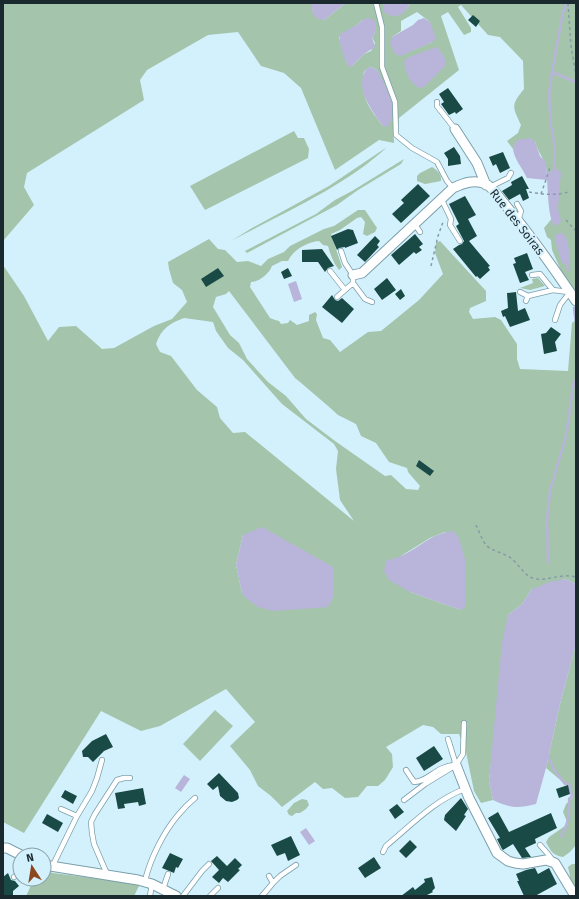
<svg xmlns="http://www.w3.org/2000/svg" width="579" height="899" font-family="'Fira Sans',sans-serif">
<style>
.green{fill:#a5c4ac;fill-rule:evenodd}
.water{fill:#b8b4da}
.lines{fill:none;stroke-linecap:round;stroke-linejoin:round}
.stream{stroke:#b8b4da;stroke-width:2.5}
.building{fill:#194a46}
.lane-casing{stroke:#7b9fab;stroke-width:6}
.street-casing{stroke:#7b9fab;stroke-width:11}
.path{stroke:#859ca5;stroke-width:1.5;stroke-dasharray:3 3;stroke-linecap:butt}
.lane{stroke:#fff;stroke-width:4.5}
.street{stroke:#fff;stroke-width:9}
.labels{text-anchor:middle;dominant-baseline:central;stroke-width:4;stroke-linejoin:round;paint-order:stroke}
.street-label{font-size:12px;fill:#1a292e;stroke:#d3f1fc}
</style>
<rect width="100%" height="100%" fill="#d3f1fc"/>
<path class="green" d="M3 3H312V9L324 20 346 3H384L383 5 407 9 410 3H576V305L552 250 551 240 547 237 544 228 554 216 552 171 547 174C547 161 539 155 535 142L513 145V149L507 141 518 133 521 125C513 107 510 106 524 89L523 61 500 37 488 35 461 5 458 7 471 28V32L464 35 448 12 441 16 459 70 399 118 398 128 393 133 394 140V143L379 140 335 170 301 88 284 73 261 66 238 32 208 35 147 70 140 80 144 100 27 173 24 187 34 205 3 241ZM417 12 430 22 432 42 411 51 392 37 401 31V21ZM362 20 375 33 372 37 375 43 371 51 364 54 352 66 347 64 339 37 357 25ZM371 67 377 70 391 101 383 126C370 109 362 100 363 78 363 72 365 69 371 67Z
M294 131 298 138H304L309 149 308 158 205 210 190 186Z
M387 147C346 186 281 214 231 241L252 228 329 186Z
M404 159 401 164 358 190 337 205 247 253 245 251 316 214 335 200 352 191Z
M432 167C437 170 442 174 441 181L425 184 417 181V176L420 173Z
M358 210H365L377 228 375 232 367 236 363 234 365 222 361 217 357 218 340 230 331 234 342 267 339 270C334 264 330 254 328 246L323 245 319 241C307 242 293 250 288 261H282L272 266C269 274 259 282 251 282L250 287 270 318 275 320 279 321 281 324 288 323 290 320 297 325 309 321V315L315 312 317 314 316 320 323 338 330 340 340 352 368 332 381 331 419 300 443 274 435 253 436 243 440 241 486 291V301L470 308 469 312 473 319 495 317 501 320 517 344V359L520 369 568 371 572 323 576 320V584L565 579 531 590 522 604 508 615 489 781 493 800 481 803 474 791 466 752 459 734H441L433 727 423 725 386 747 392 754 393 767 385 780 378 786H367L358 797 345 798 332 788 323 789 315 782 282 807 271 796 258 786 250 770 230 746 255 722 226 689 160 726 141 731 101 711 24 833 3 822V265L24 296 48 341 59 327 76 326 102 349 114 348 154 326 172 319 187 302 182 290 173 283 169 269 168 262 209 239 218 249 225 250 237 262 248 261 261 266 268 259 284 252 290 246 324 229 334 226ZM229 291 295 378 300 382 328 406 338 415 356 424 361 436 376 443 389 462 407 468 408 472 420 486 418 490 406 489 391 475 385 476 335 441 306 419 286 396 268 382 247 359 239 343 230 335 213 307 216 297 226 294ZM184 318 213 322 216 331 228 348 243 360 282 404 334 444 338 451 336 469 340 500 354 521 245 432 233 433 220 418 217 407 197 390 171 356 160 352 156 344C161 329 170 323 184 318ZM445 532 461 610 410 592 401 556 430 538ZM243 535 242 593 236 565Z
M538 278 545 286 530 290 520 288 533 283 532 279Z
M576 644V845L570 852 563 857C552 855 551 851 546 842L549 837 568 824 563 812 566 804 573 797 571 789 546 768 560 704Z
M215 710 233 726 200 761 183 744Z
M302 799 307 800 309 805 306 809 300 813H296L292 816 289 815 287 811 294 803Z
M572 864H576V894L569 881 570 876 568 867Z
M44 870 53 873 140 884 134 896H26L34 879H44Z"/>
<path class="water" d="M312 3H346L324 20C313 19 312 14 312 3Z
M384 3H410C405 15 396 20 384 12L383 5Z
M369 18 375 21C377 28 376 32 372 37L375 47 364 54 352 66 349 67C344 61 338 40 340 34L357 25 362 20Z
M424 18 430 22 436 39 432 42 401 56 395 54 390 43 392 37 413 25 418 20Z
M436 47C441 50 446 59 446 65L424 87 419 88C410 83 405 72 404 62L407 58Z
M371 67 377 70C385 85 401 111 387 127L383 126C372 111 353 87 367 68Z
M530 138 535 142 540 156 546 162 547 174 555 168 561 172 558 209 561 220 560 223 555 226C548 220 548 190 547 180L527 178C522 167 512 157 513 145L518 140Z
M563 233C569 240 570 255 569 264L562 263 555 240 556 234Z
M296 281 302 299 294 302 288 284Z
M262 527 333 567 334 595 328 607 273 611 258 607 246 598 242 593 236 565 243 535Z
M453 531 459 538 466 563V606L461 610 410 592 389 580 384 571 386 561C391 559 397 558 401 556 421 547 430 534 453 531Z
M565 579 576 584V644L560 704 546 768 536 804C517 809 510 808 493 800L489 781 502 642 508 615 522 604 531 590 549 582Z
M184 775 190 779 181 792 175 788Z
M306 828 315 841 309 845 300 832Z"/>
<g class="lines">
<path class="stream" d="M552 72 576 82
M555 171 554 141 551 127 549 95 552 72 563 12 568 3
M567 262 568 270
M574 308 576 323
M548 563 547 520 550 491 566 436 573 387 576 379
M547 755 555 771 565 784H569L572 796 569 799C570 812 569 824 561 836"/>
</g>
<path class="building" d="M473 15 480 21 476 27 468 20Z
M448 88 463 109 456 114 455 112 449 115 441 104 444 102 439 94Z
M454 147 460 156 461 164 448 166V159L444 153Z
M503 152 510 168 500 173 496 164 493 166 489 157Z
M522 176 529 189H526L529 198 523 201 520 194 509 200 502 191 512 185 511 182Z
M418 184 430 196 401 223 392 214 404 203 401 200Z
M465 196 476 215 468 219 477 236 469 241 490 266 488 267 490 270 480 279 477 276 476 277 453 249 459 245 462 244 464 241 456 226 459 224 449 204Z
M348 229 353 230 358 243 345 248V247L339 248 337 250 331 236Z
M415 234 423 244 419 247 422 250 416 254 414 252 399 265 391 255Z
M375 236 380 241 377 245 379 247 365 262 357 255Z
M322 249 334 266 328 268 325 272 318 262H302V250Z
M527 253 533 269 525 272 529 280 520 283 513 264 516 263 514 258Z
M218 268 224 276 206 287 201 279Z
M288 268 292 276 284 279 281 272Z
M387 278 396 290 382 300 374 289Z
M401 289 405 296 400 300 395 294Z
M516 292 518 311 525 308 530 320 510 327 505 316 503 317 501 311 508 308 507 293Z
M332 295 335 300 338 301 342 298 354 309 342 323 322 307Z
M551 327 561 334 555 342 557 351 544 354 541 334 546 333Z
M419 460 434 471 430 476 416 466Z
M106 734 113 747 104 751 93 762 88 757H83L82 751 92 741Z
M434 746 443 759 424 771 416 758Z
M219 773 238 793 239 798 237 800 232 802 226 801 220 796 218 786 213 790 207 784Z
M568 785 570 794 559 798 556 789Z
M143 788 146 804 139 806 138 802 124 804 125 808 118 809 115 793Z
M65 790 77 796 73 804 61 797Z
M461 798 468 809 464 815 466 816 456 831 444 820 445 815Z
M397 804 404 812 395 819 389 810Z
M498 812 509 832 551 813 557 828 535 839 536 843 525 848 531 857 522 858 513 844 503 850 502 849 497 839 500 838 488 818Z
M47 814 63 823 58 832 42 823Z
M291 836 300 855 288 861 285 853 277 856 271 845Z
M410 840 417 847 406 858 399 851Z
M170 853 183 859 178 868 176 867 174 873 162 868Z
M217 856 227 866 235 858 242 865 238 869 240 870 228 882 223 878 219 883 212 877 219 870 211 861Z
M374 857 381 868 365 878 358 868Z
M535 868 538 874 549 868 557 884 535 896H524L517 881H519L516 874 526 870Z
M8 873 11 880 15 881 19 886 13 891V895L3 896V877Z
M432 877 435 888 432 891 433 892 425 896H401L413 887 415 890 425 882 424 879Z"/>
<g class="lines">
<g class="lane-casing">
<path id="lane" d="M376 3 382 27V67L395 102 396 135 412 148 437 162 447 181 453 188
M437 102V106L455 129
M490 187 508 178 511 173
M441 198 451 219 450 225 460 241
M517 204 521 211 518 221
M414 223 420 232
M330 271 345 290
M532 275 540 274 553 290
M353 283 365 299 372 302
M520 292 528 296
M337 297 353 283V275L345 263 341 251
M526 301 528 296 553 290 568 292
M555 320 560 305 570 292
M448 739 456 765
M406 770 414 782C428 782 436 766 455 765
M404 800 425 784 456 765 463 754 464 723
M61 809 77 816
M540 845 548 854 554 862
M383 852 386 846C410 826 436 799 465 789
M52 867 77 816 92 791 97 778 102 760
M107 874 94 844 92 833 91 822 95 814 117 780 124 778H130
M14 877 20 872
M145 881C150 859 164 831 179 814 184 808 189 803 195 798
M273 883 280 876 296 865
M163 889 168 874
M150 896 152 884
M183 896 202 871 209 864
M210 896 218 888
M262 896 273 883 269 876"/>
</g>
<g class="street-casing">
<path id="street" d="M455 129 477 163 486 185
M353 275 362 273 453 188C464 183 474 179 486 184 493 188 498 196 503 202 529 233 553 267 576 301
M456 765 469 798 497 853 508 861 515 863 523 864 546 860 555 863 575 896
M3 848H7L21 855
M44 865 138 880 152 884 176 896"/>
</g>
<path class="path" d="M568 3 571 46 576 75
M576 108V125
M529 192C542 194 555 196 568 192
M541 194 549 171 550 165
M566 220 576 231
M431 266 438 236 443 222
M476 525C479 531 482 540 486 545 493 552 506 553 513 560 521 567 525 577 536 579 548 581 561 573 576 577"/>
<use href="#lane" class="lane"/>
<use href="#street" class="street"/>
</g>
<g class="labels">
<g class="street-label">
<text transform="translate(517 222) rotate(52)">Rue des Soiras</text>
</g>
</g>
<rect width="579" height="899" fill="none" stroke="#1a292e" stroke-width="8"/>
<g transform="translate(32 867) rotate(348)"><circle r="19" fill="#d3f1fc" stroke="#89a1aa"/>
<path d="M0-3L7 15L0 10L-7 15Z" fill="#8b471d"/>
<text y="-6" font-size="11" font-weight="bold" text-anchor="middle" fill="#1a292e">N</text>
</g>
</svg>
